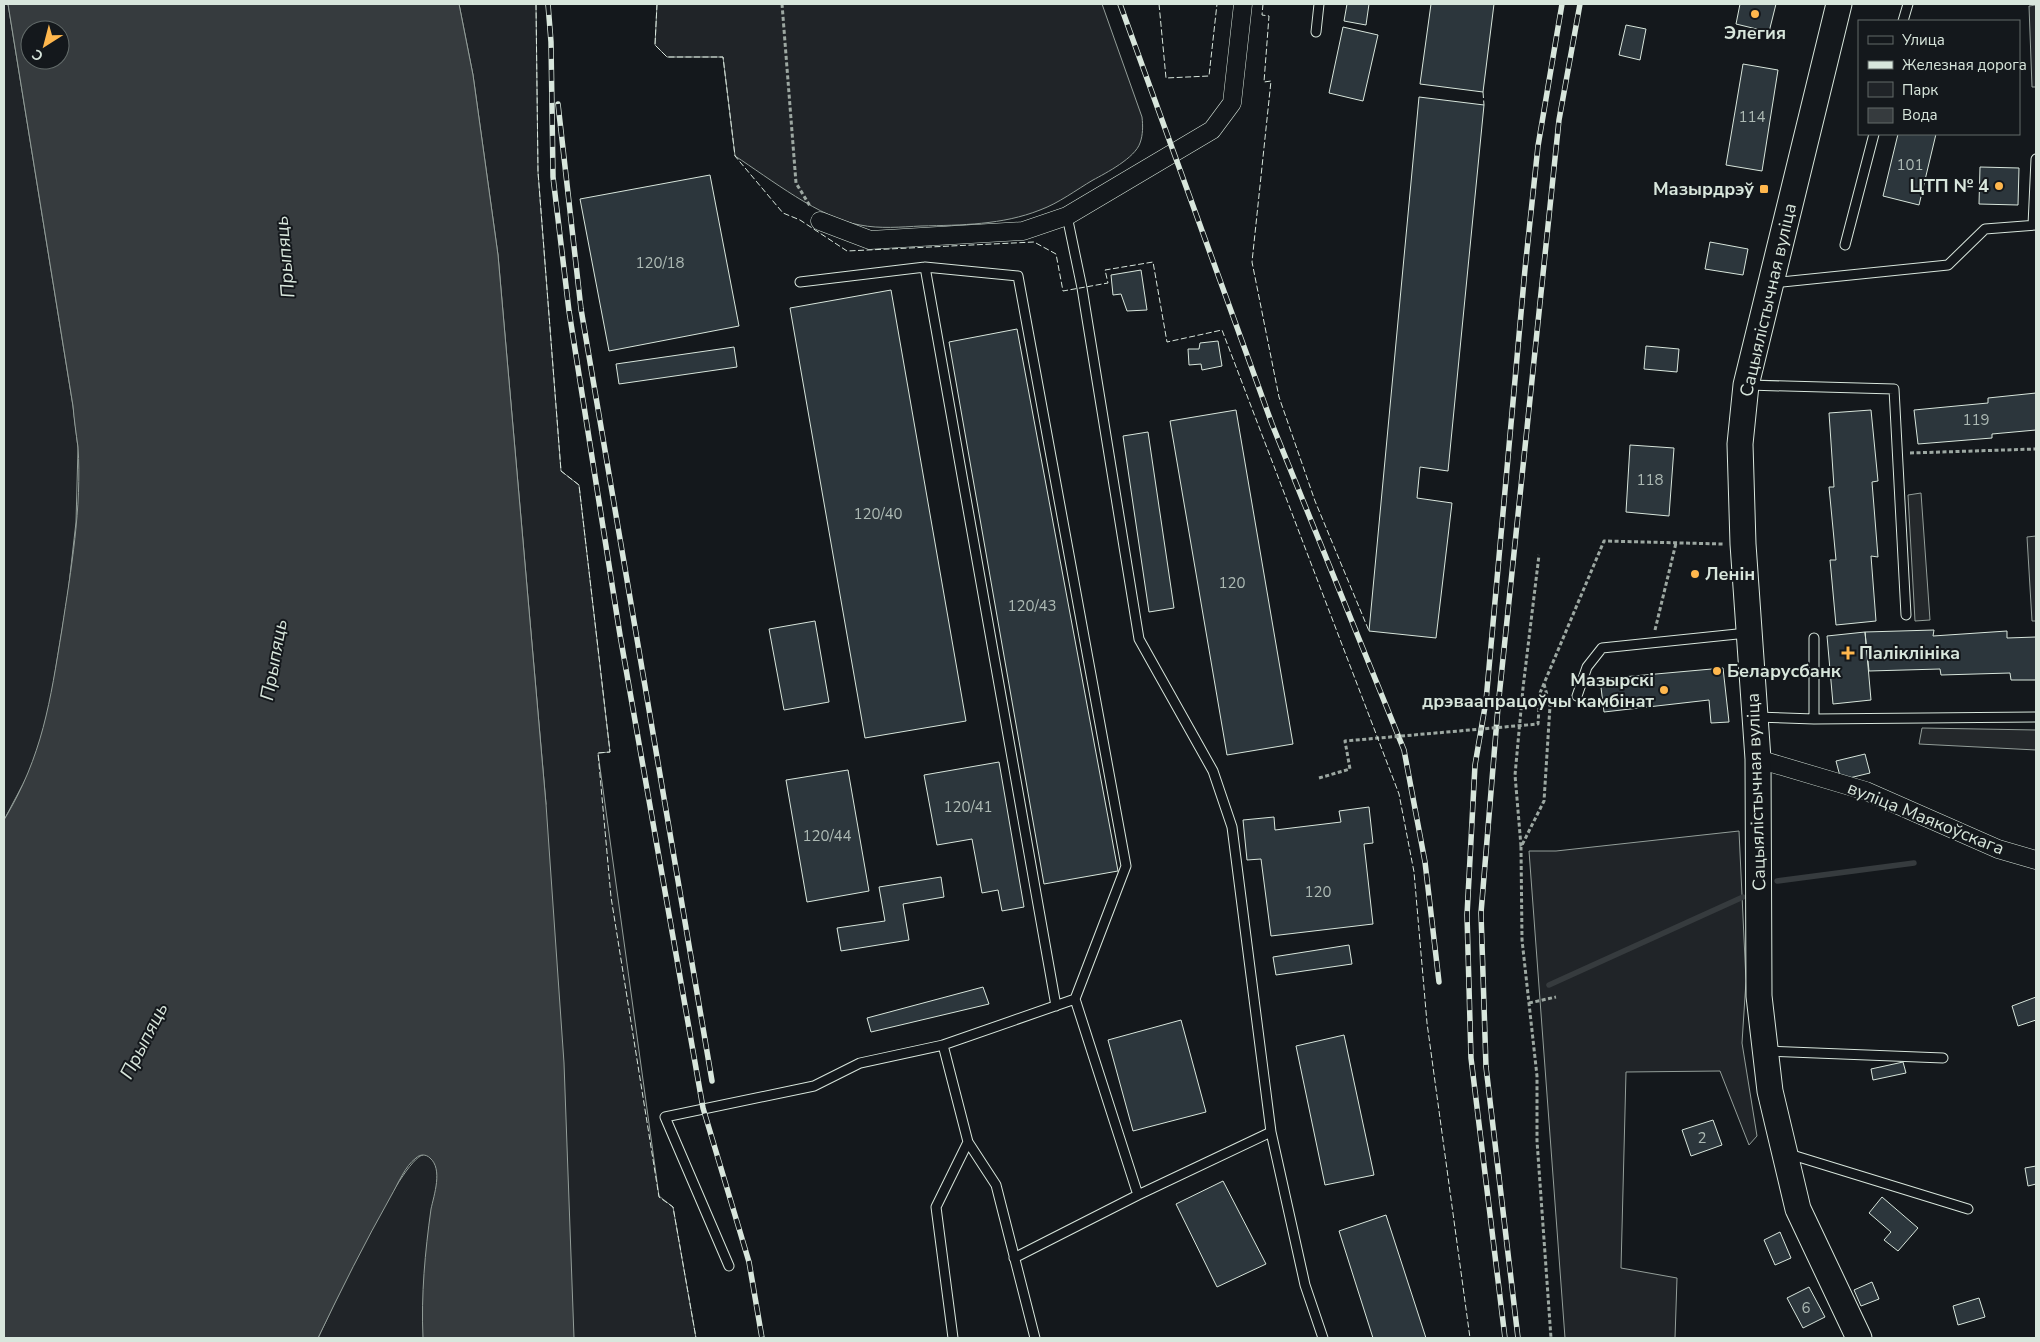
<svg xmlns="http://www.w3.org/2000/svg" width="2040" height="1342" font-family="'Nunito Sans',sans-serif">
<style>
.green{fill:#202428;stroke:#939e99}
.parking{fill:#24282b;stroke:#939e99}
.water{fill:#363b3e;stroke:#939e99;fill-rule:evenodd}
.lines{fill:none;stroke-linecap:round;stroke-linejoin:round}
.stream{stroke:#363b3e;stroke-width:5.5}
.building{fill:#2c363c;stroke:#d8e6dc}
.lane-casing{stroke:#d8e6dc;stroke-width:11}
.street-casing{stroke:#d8e6dc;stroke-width:19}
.secondary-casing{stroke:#d8e6dc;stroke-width:27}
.path{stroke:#9da8a2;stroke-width:3;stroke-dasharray:4 2.5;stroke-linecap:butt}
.lane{stroke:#14181c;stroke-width:9}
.street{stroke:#14181c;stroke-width:18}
.secondary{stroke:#14181c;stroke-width:25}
.rail-casing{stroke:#d8e6dc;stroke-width:5.5}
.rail{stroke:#14181c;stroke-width:4;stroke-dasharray:11;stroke-linecap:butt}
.path-bridge{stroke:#9da8a2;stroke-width:3;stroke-dasharray:4 2.5;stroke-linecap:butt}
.fence{stroke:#d8e6dc;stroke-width:1;stroke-dasharray:6 2.5;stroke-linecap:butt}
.poi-dot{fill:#ffb74d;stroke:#14181c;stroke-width:2}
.labels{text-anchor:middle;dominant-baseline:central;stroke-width:4;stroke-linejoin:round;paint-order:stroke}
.number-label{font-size:15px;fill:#adbab4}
.poi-label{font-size:18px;font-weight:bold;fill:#d8e6dc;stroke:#14181c;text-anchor:end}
.street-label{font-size:18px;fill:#d8e6dc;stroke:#14181c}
.water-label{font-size:19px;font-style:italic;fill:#d8e6dc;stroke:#14181c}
</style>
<rect width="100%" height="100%" fill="#14181c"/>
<path class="green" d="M4 4H8L73 406 78 448 76 522 68 593 50 704 42 738 32 767 4 820Z
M459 4H536L538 172 561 471 579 485 610 752 598 753 659 1196 673 1207 696 1338H318C331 1311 401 1159 423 1155L546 804 498 255 473 75Z
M657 4H1102L1142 117C1143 126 1143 135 1140 143 1135 158 1106 173 1093 180 1076 190 1059 203 1040 210 1002 225 962 225 921 226 901 227 880 229 860 225 821 219 769 178 735 156L723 57H667L655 45Z
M1739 831 1746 981 1742 1043 1757 1136 1749 1145 1720 1071 1626 1072 1621 1268 1677 1278 1675 1338H1565L1529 851H1556Z"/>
<path class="parking" d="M2036 5V87H2032L2029 6Z
M1921 493 1930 620 1915 621 1908 495Z
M2036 536V621H2032L2027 537Z
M1922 728 2036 730V750L1919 744Z"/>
<path class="water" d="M8 4H459L473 75 498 255 546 804 564 1063 574 1338H423C421 1295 425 1252 431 1209 434 1195 443 1169 430 1158 426 1154 420 1154 416 1158 405 1166 398 1184 391 1196 365 1242 341 1290 318 1338H4V820C43 755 50 702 62 629 71 569 82 508 78 447 76 433 74 419 73 406ZM30 30H60V60H30Z"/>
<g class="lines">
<path class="stream" d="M1777 881 1914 863
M1549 985 1743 897"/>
</g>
<path class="building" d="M1347 4H1369L1366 25 1344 21Z
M1431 4H1494L1483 92 1420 84Z
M1740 4H1776L1769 32 1736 24Z
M1626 25 1646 29 1640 60 1619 55Z
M1343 27 1378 35 1363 101 1329 93Z
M1743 64 1778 70 1762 171 1726 165Z
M1419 97 1484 105 1448 471 1420 467 1417 498 1452 503 1436 638 1369 631Z
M1898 134H1936L1919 205 1883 196Z
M1980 167 2019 168 2018 205 1979 204Z
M710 175 739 326 609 351 580 199Z
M1710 242 1748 249 1743 275 1705 269Z
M1141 270 1147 310 1127 311 1121 294 1113 295 1111 275Z
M891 290 966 721 865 738 790 308Z
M1017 329 1118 871 1044 884 949 342Z
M1218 341 1222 366 1202 370 1201 364 1189 365 1188 349H1199L1200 343Z
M1646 346 1679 349 1677 372 1644 369Z
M734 347 737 367 619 384 616 364Z
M2036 393V430L1992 434V438L1918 444 1914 410 1988 403V398Z
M1236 410 1293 744 1227 755 1170 421Z
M1871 410 1878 481 1872 482 1878 557 1871 556 1876 621 1836 625 1830 560H1836L1829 487H1834L1829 413Z
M1148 432 1174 608 1149 612 1123 436Z
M1630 445 1674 448 1669 516 1626 512Z
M815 621 829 702 784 710 769 629Z
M1934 630 1933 636 2007 631V638L2036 637V680H2011L2010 673 1941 675 1940 669 1869 671 1865 632Z
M1865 632 1871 700 1833 704 1827 636Z
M1723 668 1729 722 1711 723 1709 700 1604 712 1600 679Z
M1865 754 1870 773 1841 780 1836 761Z
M999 762 1024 907 1002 911 998 890 982 893 972 839 937 845 924 775Z
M848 770 869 891 807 902 786 780Z
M1369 807 1373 843 1364 844 1373 924 1271 936 1261 859 1247 860 1243 820 1274 817 1275 830 1341 822 1339 811Z
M941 877 944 897 903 904 909 940 841 951 837 928 885 921 879 887Z
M1349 945 1352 964 1276 975 1273 957Z
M983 987 989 1004 871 1032 867 1018Z
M2036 997V1020L2018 1026 2012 1006Z
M1181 1020 1206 1112 1133 1131 1108 1040Z
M1344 1035 1374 1175 1325 1185 1296 1046Z
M1903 1062 1906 1073 1873 1080 1871 1069Z
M1713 1120 1722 1145 1691 1156 1682 1130Z
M2036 1166V1184L2028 1186 2025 1168Z
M1223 1181 1266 1264 1217 1287 1176 1204Z
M1882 1197 1918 1228 1898 1251 1884 1240 1891 1232 1869 1213Z
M1386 1215 1426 1338H1373L1339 1231Z
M1780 1232 1791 1258 1775 1265 1764 1240Z
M1872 1282 1879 1299 1861 1306 1854 1290Z
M1809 1287 1825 1317 1803 1328 1787 1298Z
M1979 1298 1985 1317 1958 1325 1953 1306Z"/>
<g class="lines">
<g class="lane-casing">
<path id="lane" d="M1903 21 1908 4
M1316 32 1319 4
M1067 216 1082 288 1139 639 1213 771 1232 827 1271 1132 1305 1285 1323 1338
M2033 225 2036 159
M1845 245 1874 134
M925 267 1056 1006
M800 282 925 267 1018 276 1126 866 1075 999 1138 1195
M1772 283 1948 265 1985 229 2036 225
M1748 385 1894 389 1906 615
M1577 696 1587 667 1602 648 1747 633
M1755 717 1814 719V638
M1814 719 2036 717
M1766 1051 1943 1058
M968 1142 996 1185 1035 1338
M1789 1154 1968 1209
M1014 1258 1138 1195 1271 1132
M729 1266 665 1117 814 1086 860 1063 943 1045
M953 1338 936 1207 968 1142 943 1045 1075 999"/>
</g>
<g class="street-casing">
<path id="street" d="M820 221 870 240 1023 231 1067 216 1212 130 1232 103 1243 4
M1758 759 1866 791 1998 849 2036 860"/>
</g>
<g class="secondary-casing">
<path id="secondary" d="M1839 4 1746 385 1740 444 1743 544 1758 759 1759 996 1770 1091 1798 1209 1859 1338"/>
</g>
<path class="path" d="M782 4 796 183 810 206
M1910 453 2036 449
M1655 630 1676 543
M1544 684 1550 706 1544 801 1521 847 1522 940 1537 1076V1141L1551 1338
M1540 693 1604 541 1723 544
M1521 846 1515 775 1523 688 1539 555
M1529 1003 1556 997"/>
<use href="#lane" class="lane"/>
<use href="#street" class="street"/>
<use href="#secondary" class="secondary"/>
<g class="rail-casing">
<path id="rail" d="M548 4 551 42 553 177 569 311 620 635 703 1108 749 1262 762 1338
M1120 4 1272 424 1404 750 1425 862 1439 982
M558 104 581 309 712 1081
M1505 1338 1471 1058 1467 915 1475 765 1486 701 1525 269 1538 146 1562 4
M1518 1338 1486 1067 1481 913 1498 707 1559 120 1580 4"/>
</g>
<use href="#rail" class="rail"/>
<path class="path-bridge" d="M1319 778 1350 769 1345 741 1538 724 1540 693"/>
<path class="fence" d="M536 4 538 172 561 471 579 485 610 752 598 753 611 897 659 1197 673 1207 696 1338
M657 4 655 45 667 57H723L735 156 783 213 800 220 847 251 1034 242 1056 254 1063 291 1108 283 1105 270 1153 262 1167 342 1222 330 1399 794 1414 872 1427 1023 1470 1338
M1159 4 1166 78 1209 76 1217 4
M1263 4 1262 15 1269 16 1264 82 1271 81 1252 262 1279 397 1315 501 1369 631
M1483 92 1484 105"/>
</g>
<g class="poi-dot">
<circle cx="1755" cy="14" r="5"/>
<circle cx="1999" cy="186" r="5"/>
<rect x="1759" y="184" width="10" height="10" rx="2.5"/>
<circle cx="1695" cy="574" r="5"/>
<path d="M1845.5 645.5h5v5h5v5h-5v5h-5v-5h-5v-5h5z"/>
<circle cx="1717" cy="671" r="5"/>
<circle cx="1664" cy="690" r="5"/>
</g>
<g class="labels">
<g class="number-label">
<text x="1752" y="117">114</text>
<text x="1910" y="165">101</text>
<text x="660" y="263">120/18</text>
<text x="1976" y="420">119</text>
<text x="1650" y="480">118</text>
<text x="878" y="514">120/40</text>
<text x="1232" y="583">120</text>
<text x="1032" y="606">120/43</text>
<text x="968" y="807">120/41</text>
<text x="827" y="836">120/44</text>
<text x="1318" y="892">120</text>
<text x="1702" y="1138">2</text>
<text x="1806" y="1308">6</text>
</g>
<g class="poi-label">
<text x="1755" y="33" text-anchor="middle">Элегия</text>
<text x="1989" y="186">ЦТП № 4</text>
<text x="1754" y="189">Мазырдрэў</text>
<text x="1705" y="574" text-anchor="start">Ленін</text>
<text x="1859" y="653" text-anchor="start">Паліклініка</text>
<text x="1727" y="671" text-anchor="start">Беларусбанк</text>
<text x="1654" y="680">Мазырскі<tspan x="1654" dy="21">дрэваапрацоўчы камбінат</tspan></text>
</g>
<g class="street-label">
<text transform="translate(1768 300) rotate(-77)">Сацыялістычная вуліца</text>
<text transform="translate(1756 792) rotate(-92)">Сацыялістычная вуліца</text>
<text transform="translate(1926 818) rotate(22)">вуліца Маякоўскага</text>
</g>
<g class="water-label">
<text transform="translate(285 257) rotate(-95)">Прыпяць</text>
<text transform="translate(274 660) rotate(-80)">Прыпяць</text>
<text transform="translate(144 1041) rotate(-63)">Прыпяць</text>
</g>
</g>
<rect width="2040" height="1342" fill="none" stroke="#d8e6dc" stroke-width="10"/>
<rect x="1858" y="20" width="162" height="115" fill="#14181c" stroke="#626a69"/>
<rect x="1868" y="36" width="25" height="8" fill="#14181c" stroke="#626a69"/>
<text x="1902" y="45" font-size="15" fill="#d8e6dc">Улица</text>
<rect x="1868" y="61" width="25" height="8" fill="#d8e6dc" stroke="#626a69"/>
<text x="1902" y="70" font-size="15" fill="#d8e6dc">Железная дорога</text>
<rect x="1868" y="82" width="25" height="15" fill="#202428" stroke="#626a69"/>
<text x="1902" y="95" font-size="15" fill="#d8e6dc">Парк</text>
<rect x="1868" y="108" width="25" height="15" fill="#363b3e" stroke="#626a69"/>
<text x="1902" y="120" font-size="15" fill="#d8e6dc">Вода</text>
<g transform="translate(45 45) rotate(216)"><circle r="24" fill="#14181c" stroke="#626a69"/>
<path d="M0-4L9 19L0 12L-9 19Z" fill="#ffb74d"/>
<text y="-8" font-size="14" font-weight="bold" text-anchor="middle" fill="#d8e6dc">С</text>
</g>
</svg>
